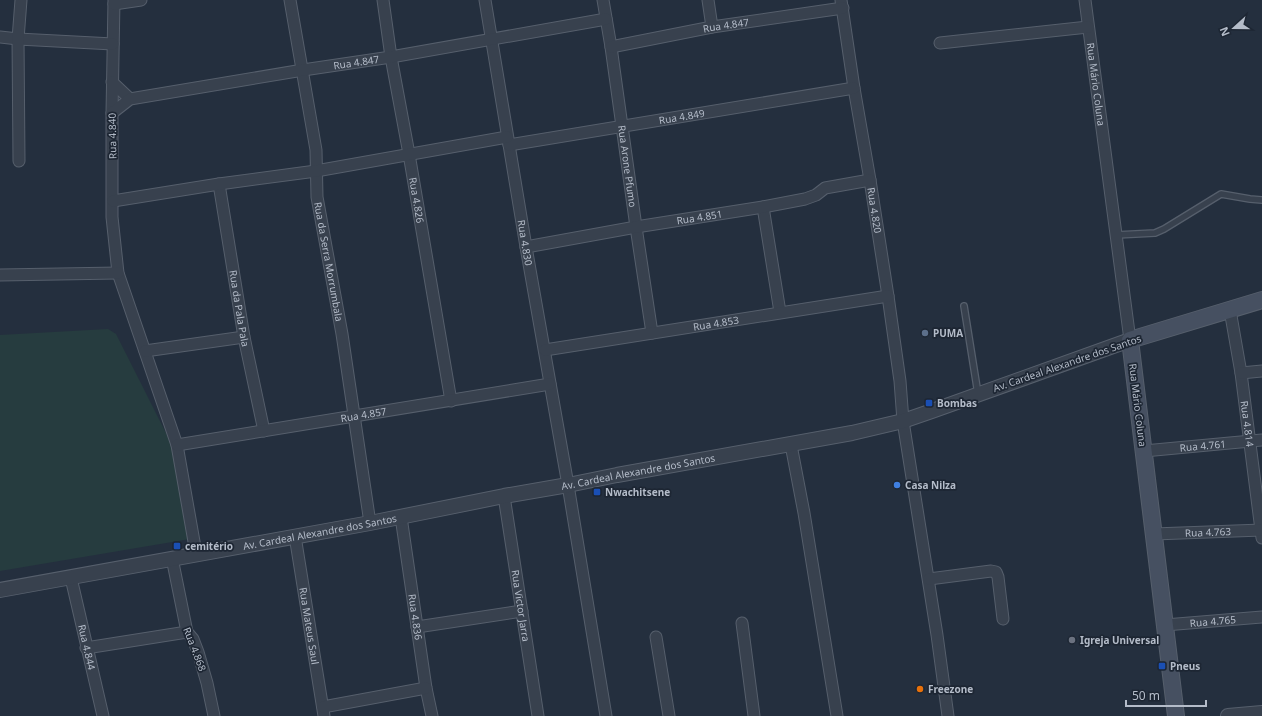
<svg xmlns="http://www.w3.org/2000/svg" width="1262" height="716" font-family="'Noto Sans',sans-serif">
<style>
.green{fill:#263c3f}
.lines{fill:none;stroke-linecap:round;stroke-linejoin:round}
.service-casing{stroke:#565f6c;stroke-width:8}
.minor-casing{stroke:#565f6c;stroke-width:13}
.tertiary-casing{stroke:#565f6c;stroke-width:16}
.secondary-casing{stroke:#565f6c;stroke-width:18}
.service{stroke:#38414e;stroke-width:5.5}
.minor{stroke:#38414e;stroke-width:11}
.tertiary{stroke:#38414e;stroke-width:14}
.secondary{stroke:#465061;stroke-width:16}
.service-dot{fill:#5c6f8a;stroke:#1d2633;stroke-width:1.5}
.transit-dot{fill:#1a4fb4;stroke:#1d2633;stroke-width:1.5}
.shop-dot{fill:#3f7fe0;stroke:#1d2633;stroke-width:1.5}
.worship-dot{fill:#6b7280;stroke:#1d2633;stroke-width:1.5}
.food-dot{fill:#e8710a;stroke:#1d2633;stroke-width:1.5}
.labels{text-anchor:middle;dominant-baseline:central;stroke-width:3.5;stroke-linejoin:round;paint-order:stroke}
.street-label{font-size:10px;fill:#b4bcc9;stroke:#1d2633}
.poi-label{font-size:10px;font-weight:bold;fill:#b4bcc9;stroke:#1d2633;text-anchor:start}
</style>
<rect width="100%" height="100%" fill="#242f3e"/>
<path class="green" d="M108 329 116 334 169 439 176 457 190 539 0 571V335Z"/>
<g class="lines">
<g class="service-casing">
<path id="service" d="M1116 235 1155 233 1164 229 1221 194 1250 199 1262 200
M964 306 978 394"/>
</g>
<g class="minor-casing">
<g id="minor">
<path d="M114 0 112 113V217L118 273 177 445 196 553"/>
<path id="s1" d="M290 0 316 150 317 197 342 334 370 523"/>
<path id="s2" d="M383 0 391 57 409 154 451 401"/>
<path id="s3" d="M485 0 526 247 568 485 606 716"/>
<path id="s4" d="M603 0 611 47 636 227 652 333"/>
<path d="M708 0 712 27"/>
<path id="s5" d="M841 0 854 88 870 180 888 296 900 381 903 421 937 635 948 716"/>
<path id="s6" d="M1085 0 1130 340"/>
<path d="M114 4 141 0"/>
<path d="M0 37 18 39 113 44"/>
<path d="M940 43 1088 27"/>
<path id="s7" d="M611 47 712 27 843 8"/>
<path d="M112 82 130 99"/>
<path id="s8" d="M112 113 130 99 303 70 391 57 606 19"/>
<path id="s9" d="M509 145 854 88"/>
<path d="M19 161 18 39 21 0"/>
<path id="s10" d="M219 184 244 337 264 431"/>
<path d="M113 201 219 184 316 171 507 137"/>
<path d="M763 207 780 312"/>
<path id="s11" d="M526 247 636 227 763 207 805 199 816 195 825 188 870 180"/>
<path d="M0 275 118 273"/>
<path id="s12" d="M1230 310 1241 373 1262 538"/>
<path id="s13" d="M545 350 888 296"/>
<path d="M145 351 244 337"/>
<path d="M1241 373 1262 371"/>
<path id="s14" d="M177 445 550 384"/>
<path d="M791 445 804 513 837 716"/>
<path id="s15" d="M1144 451 1262 440"/>
<path id="s16" d="M504 496 538 716"/>
<path id="s17" d="M401 517 426 688 432 716"/>
<path id="s18" d="M1154 534 1262 530"/>
<path id="s19" d="M295 536 324 716"/>
<path d="M172 558 187 632 193 639 198 652 207 683 214 716"/>
<path id="s20" d="M71 578 103 716"/>
<path d="M929 579 991 571 996 572 998 577 1003 619"/>
<path d="M742 623 754 716"/>
<path id="s21" d="M1165 625 1262 617"/>
<path d="M417 627 522 611"/>
<path d="M656 637 669 716"/>
<path d="M86 648 187 632"/>
<path d="M323 707 426 688"/>
</g>
</g>
<g class="tertiary-casing">
<g id="tertiary">
<path id="s22" d="M0 590 370 523 504 496 568 485 617 475 852 433 903 421 932 411 1130 340"/>
<path d="M1228 716 1262 713"/>
</g>
</g>
<g class="secondary-casing">
<path id="secondary" d="M1176 716 1130 340 1262 300"/>
</g>
<use href="#service" class="service"/>
<use href="#minor" class="minor"/>
<use href="#tertiary" class="tertiary"/>
<use href="#secondary" class="secondary"/>
</g>
<circle class="service-dot" cx="925" cy="333" r="4"/>
<g class="transit-dot">
<rect x="925" y="399" width="8" height="8" rx="2"/>
<rect x="593" y="488" width="8" height="8" rx="2"/>
<rect x="173" y="542" width="8" height="8" rx="2"/>
<rect x="1158" y="662" width="8" height="8" rx="2"/>
</g>
<circle class="shop-dot" cx="897" cy="485" r="4"/>
<circle class="worship-dot" cx="1072" cy="640" r="4"/>
<circle class="food-dot" cx="920" cy="689" r="4"/>
<g class="labels">
<g class="street-label">
<text stroke="none"><textPath href="#s7" startOffset="117">Rua 4.847</textPath></text>
<text stroke="none"><textPath href="#s8" startOffset="252">Rua 4.847</textPath></text>
<text stroke="none"><textPath href="#s6" startOffset="85">Rua Mário Coluna</textPath></text>
<text stroke="none"><textPath href="#s9" startOffset="175">Rua 4.849</textPath></text>
<text transform="translate(112 136) rotate(-91)">Rua 4.840</text>
<text stroke="none"><textPath href="#s4" startOffset="168">Rua Arone Pfumo</textPath></text>
<text stroke="none"><textPath href="#s2" startOffset="203">Rua 4.826</textPath></text>
<text stroke="none"><textPath href="#s5" startOffset="213">Rua 4.820</textPath></text>
<text stroke="none"><textPath href="#s11" startOffset="176">Rua 4.851</textPath></text>
<text stroke="none"><textPath href="#s3" startOffset="246">Rua 4.830</textPath></text>
<text stroke="none"><textPath href="#s1" startOffset="265">Rua da Serra Morrumbala</textPath></text>
<text stroke="none"><textPath href="#s10" startOffset="126">Rua da Pala Pala</textPath></text>
<text stroke="none"><textPath href="#s13" startOffset="173">Rua 4.853</textPath></text>
<text transform="translate(1067 363) rotate(-19)">Av. Cardeal Alexandre dos Santos</text>
<text transform="translate(1138 405) rotate(83)">Rua Mário Coluna</text>
<text stroke="none"><textPath href="#s14" startOffset="189">Rua 4.857</textPath></text>
<text stroke="none"><textPath href="#s12" startOffset="115">Rua 4.814</textPath></text>
<text stroke="none"><textPath href="#s15" startOffset="59">Rua 4.761</textPath></text>
<text stroke="none"><textPath href="#s22" startOffset="649">Av. Cardeal Alexandre dos Santos</textPath></text>
<text stroke="none"><textPath href="#s22" startOffset="325">Av. Cardeal Alexandre dos Santos</textPath></text>
<text stroke="none"><textPath href="#s18" startOffset="54">Rua 4.763</textPath></text>
<text stroke="none"><textPath href="#s16" startOffset="111">Rua Victor Jarra</textPath></text>
<text stroke="none"><textPath href="#s17" startOffset="101">Rua 4.836</textPath></text>
<text stroke="none"><textPath href="#s21" startOffset="48">Rua 4.765</textPath></text>
<text stroke="none"><textPath href="#s19" startOffset="91">Rua Mateus Saul</textPath></text>
<text stroke="none"><textPath href="#s20" startOffset="71">Rua 4.844</textPath></text>
<text transform="translate(195 649) rotate(69)">Rua 4.868</text>
</g>
<g class="poi-label">
<text x="933" y="333">PUMA</text>
<text x="937" y="403">Bombas</text>
<text x="905" y="485">Casa Nilza</text>
<text x="605" y="492">Nwachitsene</text>
<text x="185" y="546">cemitério</text>
<text x="1080" y="640">Igreja Universal</text>
<text x="1170" y="666">Pneus</text>
<text x="928" y="689">Freezone</text>
</g>
</g>
<g transform="translate(1234 28) rotate(249)" stroke="#1d2633" stroke-width="3" paint-order="stroke">
<path d="M0-3L7 15L0 10L-7 15Z" fill="#b4bcc9"/>
<text y="-6" font-size="11" font-weight="bold" text-anchor="middle" fill="#b4bcc9">N</text>
</g>
<path d="M1126 700v6h80v-6" fill="none" stroke="#b4bcc9" stroke-width="2"/>
<text x="1132" y="700" font-size="12" fill="#b4bcc9" stroke="#1d2633" stroke-width="3" paint-order="stroke">50 m</text>
</svg>
